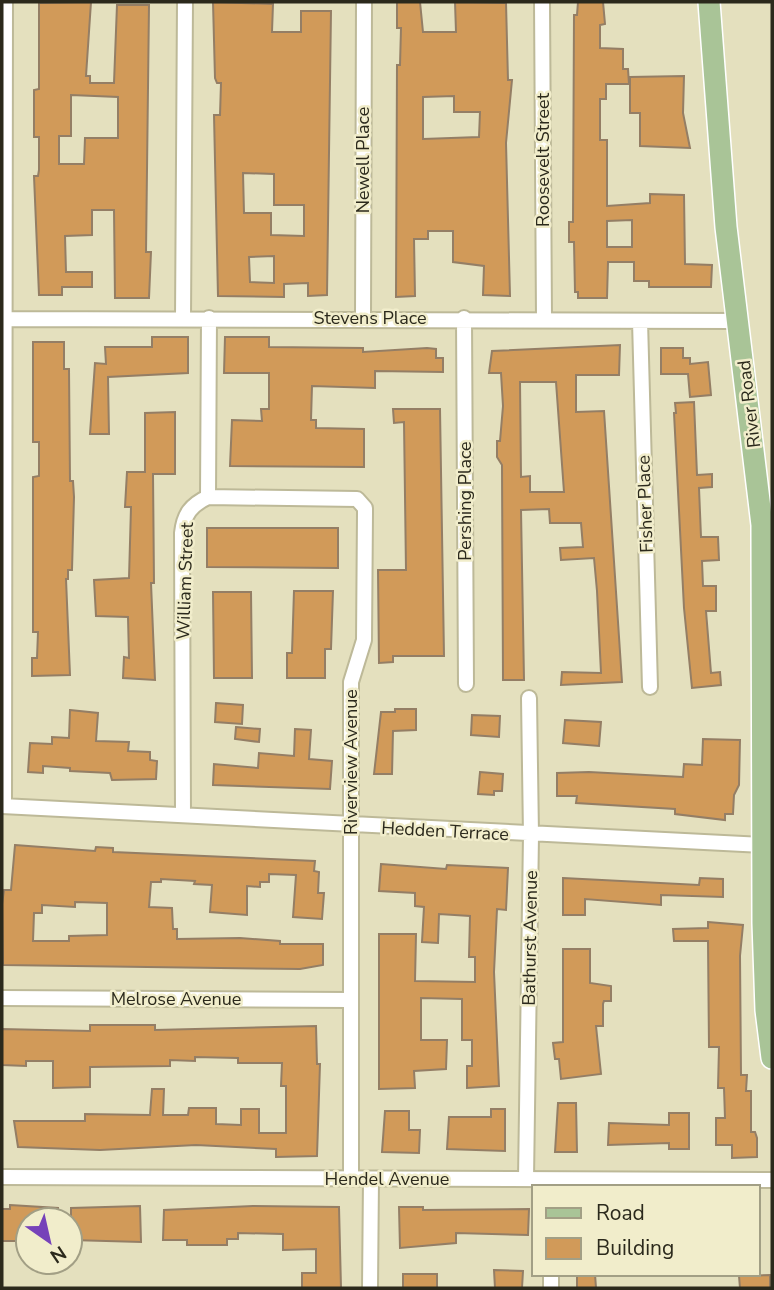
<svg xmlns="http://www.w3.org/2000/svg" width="774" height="1290" font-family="'Nunito Sans',sans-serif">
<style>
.building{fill:#d19a59;stroke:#947e65;stroke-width:2;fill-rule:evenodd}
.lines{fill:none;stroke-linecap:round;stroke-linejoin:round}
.minor-casing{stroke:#bdb998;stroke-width:18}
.primary-casing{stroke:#fff;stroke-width:24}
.minor{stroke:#fff;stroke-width:14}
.primary{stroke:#a9c497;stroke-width:21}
.labels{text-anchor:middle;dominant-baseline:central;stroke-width:5;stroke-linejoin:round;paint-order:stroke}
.street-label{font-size:18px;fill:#2b291c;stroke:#f1edcb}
</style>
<rect width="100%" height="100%" fill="#e4e0be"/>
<path class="building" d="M91 2 86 76H90V83H114L117 5H149L146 252H151L149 298H115L114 210H92V235L65 236 66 272H92V287H62V295H39L34 176H38L39 170V137H34V90L39 89V3ZM71 95 118 97V138H85L84 164H59V136H71Z
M213 2 273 4 272 32H301V11H331L327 295 308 296V283L284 284V297L218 296 214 115H220L221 83H217L215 78ZM243 173 274 174V205H304V236L271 235V213H244ZM274 256V283L250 282 249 257Z
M397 2H420L423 32H456L455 2 506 3 508 80H512L506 143 510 296 483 295 484 266 453 262V231H428V239H414L415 296 396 297 397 65H400L401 28H397ZM454 96V112H480L479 137 423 139V97Z
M578 2H603L605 24 600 25V48L623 49V69H628L629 84H606V99H600V140H607V206L650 203V194L684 195 685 264 712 265 711 287H649V281H634V262H608L607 298H578V292H575L574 242H569V222H573L574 15H577ZM632 220V247H607V221Z
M684 76 683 113 690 148 640 146V113H630V77Z
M152 337H188V373L108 377 109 434H90L95 363 106 364 105 347H152Z
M225 337H269V347L363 348V352L427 348 436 349V358H443V372L375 371V388L312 386 311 420H316V428L364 429V467L230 466 232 420 262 421 261 409H269V373H224Z
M33 342H64V369H69L70 481H73L74 497 72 570H68V579H66L70 675 32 676V658H37L38 632H33V477L39 476V442H33Z
M620 345 619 375H576V412L604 411 622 682 561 685 562 672 601 673 597 591 594 558 561 560 560 548 583 547 581 523H550L549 509 521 510 524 680H503L502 465 497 457V441H500L503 406 501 373H489L492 351ZM520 382H556L564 492H530V476L521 477Z
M661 348H683V358H690V364L708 362 711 395 690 397 688 374H661Z
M694 402 697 475 712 474V487L699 488 701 537H718L719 560 702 561 703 586H716V611H706L711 673 720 672 721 685 692 688 684 608 674 413H676L675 403Z
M393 409H440L444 656H393V662L379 663 378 570H406L404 422 394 423Z
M175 412V474H153L154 583H151L155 680 123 678 124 657 129 658 128 617 96 616 94 580 129 578 131 507H125L127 472H145V413Z
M207 528H338V568L207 567Z
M294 591H333L331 649H325V678H287V653H292Z
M213 592H251L252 678H214Z
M216 703 243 705 242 724 215 722Z
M395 709H416V730L393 731 392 774H374L381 712H395Z
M70 710 98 713 96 741 129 742 128 751 150 752V760L157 761 156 779 112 780 110 773 70 771V768L43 766V773L28 772 30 743 52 744V737L69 738Z
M472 715 500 716 499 737 471 735Z
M565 720 601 722 599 746 563 743Z
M236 727 260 729 259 742 235 739Z
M295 729 311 730 309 759 332 761 330 789 213 785 214 764 258 768 259 753 294 756Z
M703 739 740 740 739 785 734 795 733 814H725V820L675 814V809L576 803 577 796H557V773L589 772 683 777 684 764 702 765Z
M480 772 503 774 502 791H494V795L478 794Z
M15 845 95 851 96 847 113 848V852L315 861 314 871 319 872 318 893H324L322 919 293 917 296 875 269 874V882H260V887L247 886V915L210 912 212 885 194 884 195 881 161 879V882H151L149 907 172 908 173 929H177V939L240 938 280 941V944H323V965L300 969 3 965 2 904 4 890H11ZM75 902 107 903V935L69 936V941H33L34 913H42V905L75 907Z
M381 864 446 869 447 865 508 868 506 910 497 909 494 972 499 1086 467 1088V1066H472V1040H462V999L421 998V1040H447L446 1069 414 1071 415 1088 379 1089V934H416L415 981 475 982V957H469L470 916 439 914 438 943 422 942 424 907 415 906V893L379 891Z
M563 878 699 885 700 878 723 879V897L661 895V905L585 899V915H563Z
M708 922 743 925 740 956 741 1075H747L746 1091H751V1132H755L757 1138V1157L732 1158V1145H716V1118H725L724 1088H718L719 1047H709L708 941H674L673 929 708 928Z
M563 949H590V983L611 986V1001H604L603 1004V1026H596L601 1074 561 1079 559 1059H555L553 1043 563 1042Z
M90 1025H155V1030L316 1026 317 1064H320L317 1156 276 1157V1149L196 1145 100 1150 18 1147 14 1121H85V1114L150 1115 152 1089H164L163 1115H188L189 1108H216V1124L241 1125V1109H259V1133H286V1086H281L282 1063H238V1058L195 1057V1061L170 1060V1066L90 1067V1087L53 1088V1061H26V1066L2 1065V1029L90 1031Z
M558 1103H576L577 1152H555Z
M491 1109H505V1151L447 1149 449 1117H491Z
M385 1111H409V1130H420L419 1153 382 1152Z
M669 1113H689V1149H669V1143L608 1145 609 1123 669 1125Z
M10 1205 58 1208V1220H28L27 1241H2V1209H10Z
M140 1206 141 1242 71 1240V1208Z
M253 1206 339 1207 341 1288H302V1273H316V1249L283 1250V1234L238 1233V1239H227V1245H187V1240H163L164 1210Z
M399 1207H423V1210L529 1209 528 1235 456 1233V1243L400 1248Z
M494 1270 523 1271 522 1288H495Z
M403 1274H437V1288H403Z
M577 1274H595L596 1288H577Z
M770 1275V1288H740L739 1276Z"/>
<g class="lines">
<g class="minor-casing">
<path id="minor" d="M542 2 544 319
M183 318 185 2
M363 318 364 2
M464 318 466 684
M2 319 738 321
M640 321 650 687
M208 497 209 318
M2 806 763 845
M4 806 5 2
M183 814 182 533C184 514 191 505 208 497L357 499 365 508V513L364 640 351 682V1178
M2 998 350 1000
M2 1177 772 1180
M526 1179 531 835 529 698
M370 1288 371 1179
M551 1288V1274"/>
</g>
<g class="primary-casing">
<path id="primary" d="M709 2 726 227 762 525 763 923 766 1010 772 1058"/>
</g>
<use href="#minor" class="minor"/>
<use href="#primary" class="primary"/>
</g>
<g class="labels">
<g class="street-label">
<text transform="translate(363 160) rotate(-90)">Newell Place</text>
<text transform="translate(543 160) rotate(-90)">Roosevelt Street</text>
<text x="370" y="318">Stevens Place</text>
<text transform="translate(749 404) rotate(-97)">River Road</text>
<text transform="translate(465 501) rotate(-90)">Pershing Place</text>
<text transform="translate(645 504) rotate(-92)">Fisher Place</text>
<text transform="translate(185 581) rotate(-88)">William Street</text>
<text transform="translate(351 762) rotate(-90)">Riverview Avenue</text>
<text transform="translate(445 831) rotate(3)">Hedden Terrace</text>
<text transform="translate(530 938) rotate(-89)">Bathurst Avenue</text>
<text x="176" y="999">Melrose Avenue</text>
<text x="387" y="1179">Hendel Avenue</text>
</g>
</g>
<rect width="774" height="1290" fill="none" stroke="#2b291c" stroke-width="7"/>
<rect x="532" y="1185" width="228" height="91" fill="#f1edcb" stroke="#a29f85" stroke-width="2"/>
<rect x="546" y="1208" width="35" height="10" fill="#a9c497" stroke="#a29f85" stroke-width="2"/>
<text x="596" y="1220" font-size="21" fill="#2b291c">Road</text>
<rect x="546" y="1238" width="35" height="21" fill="#d19a59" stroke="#a29f85" stroke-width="2"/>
<text x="596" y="1255" font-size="21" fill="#2b291c">Building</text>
<g transform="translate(49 1241) rotate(146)"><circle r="33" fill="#f1edcb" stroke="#a29f85" stroke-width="2"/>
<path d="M0-5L12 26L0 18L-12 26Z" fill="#7642b9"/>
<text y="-10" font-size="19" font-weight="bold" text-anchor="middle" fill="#2b291c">N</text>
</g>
</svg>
